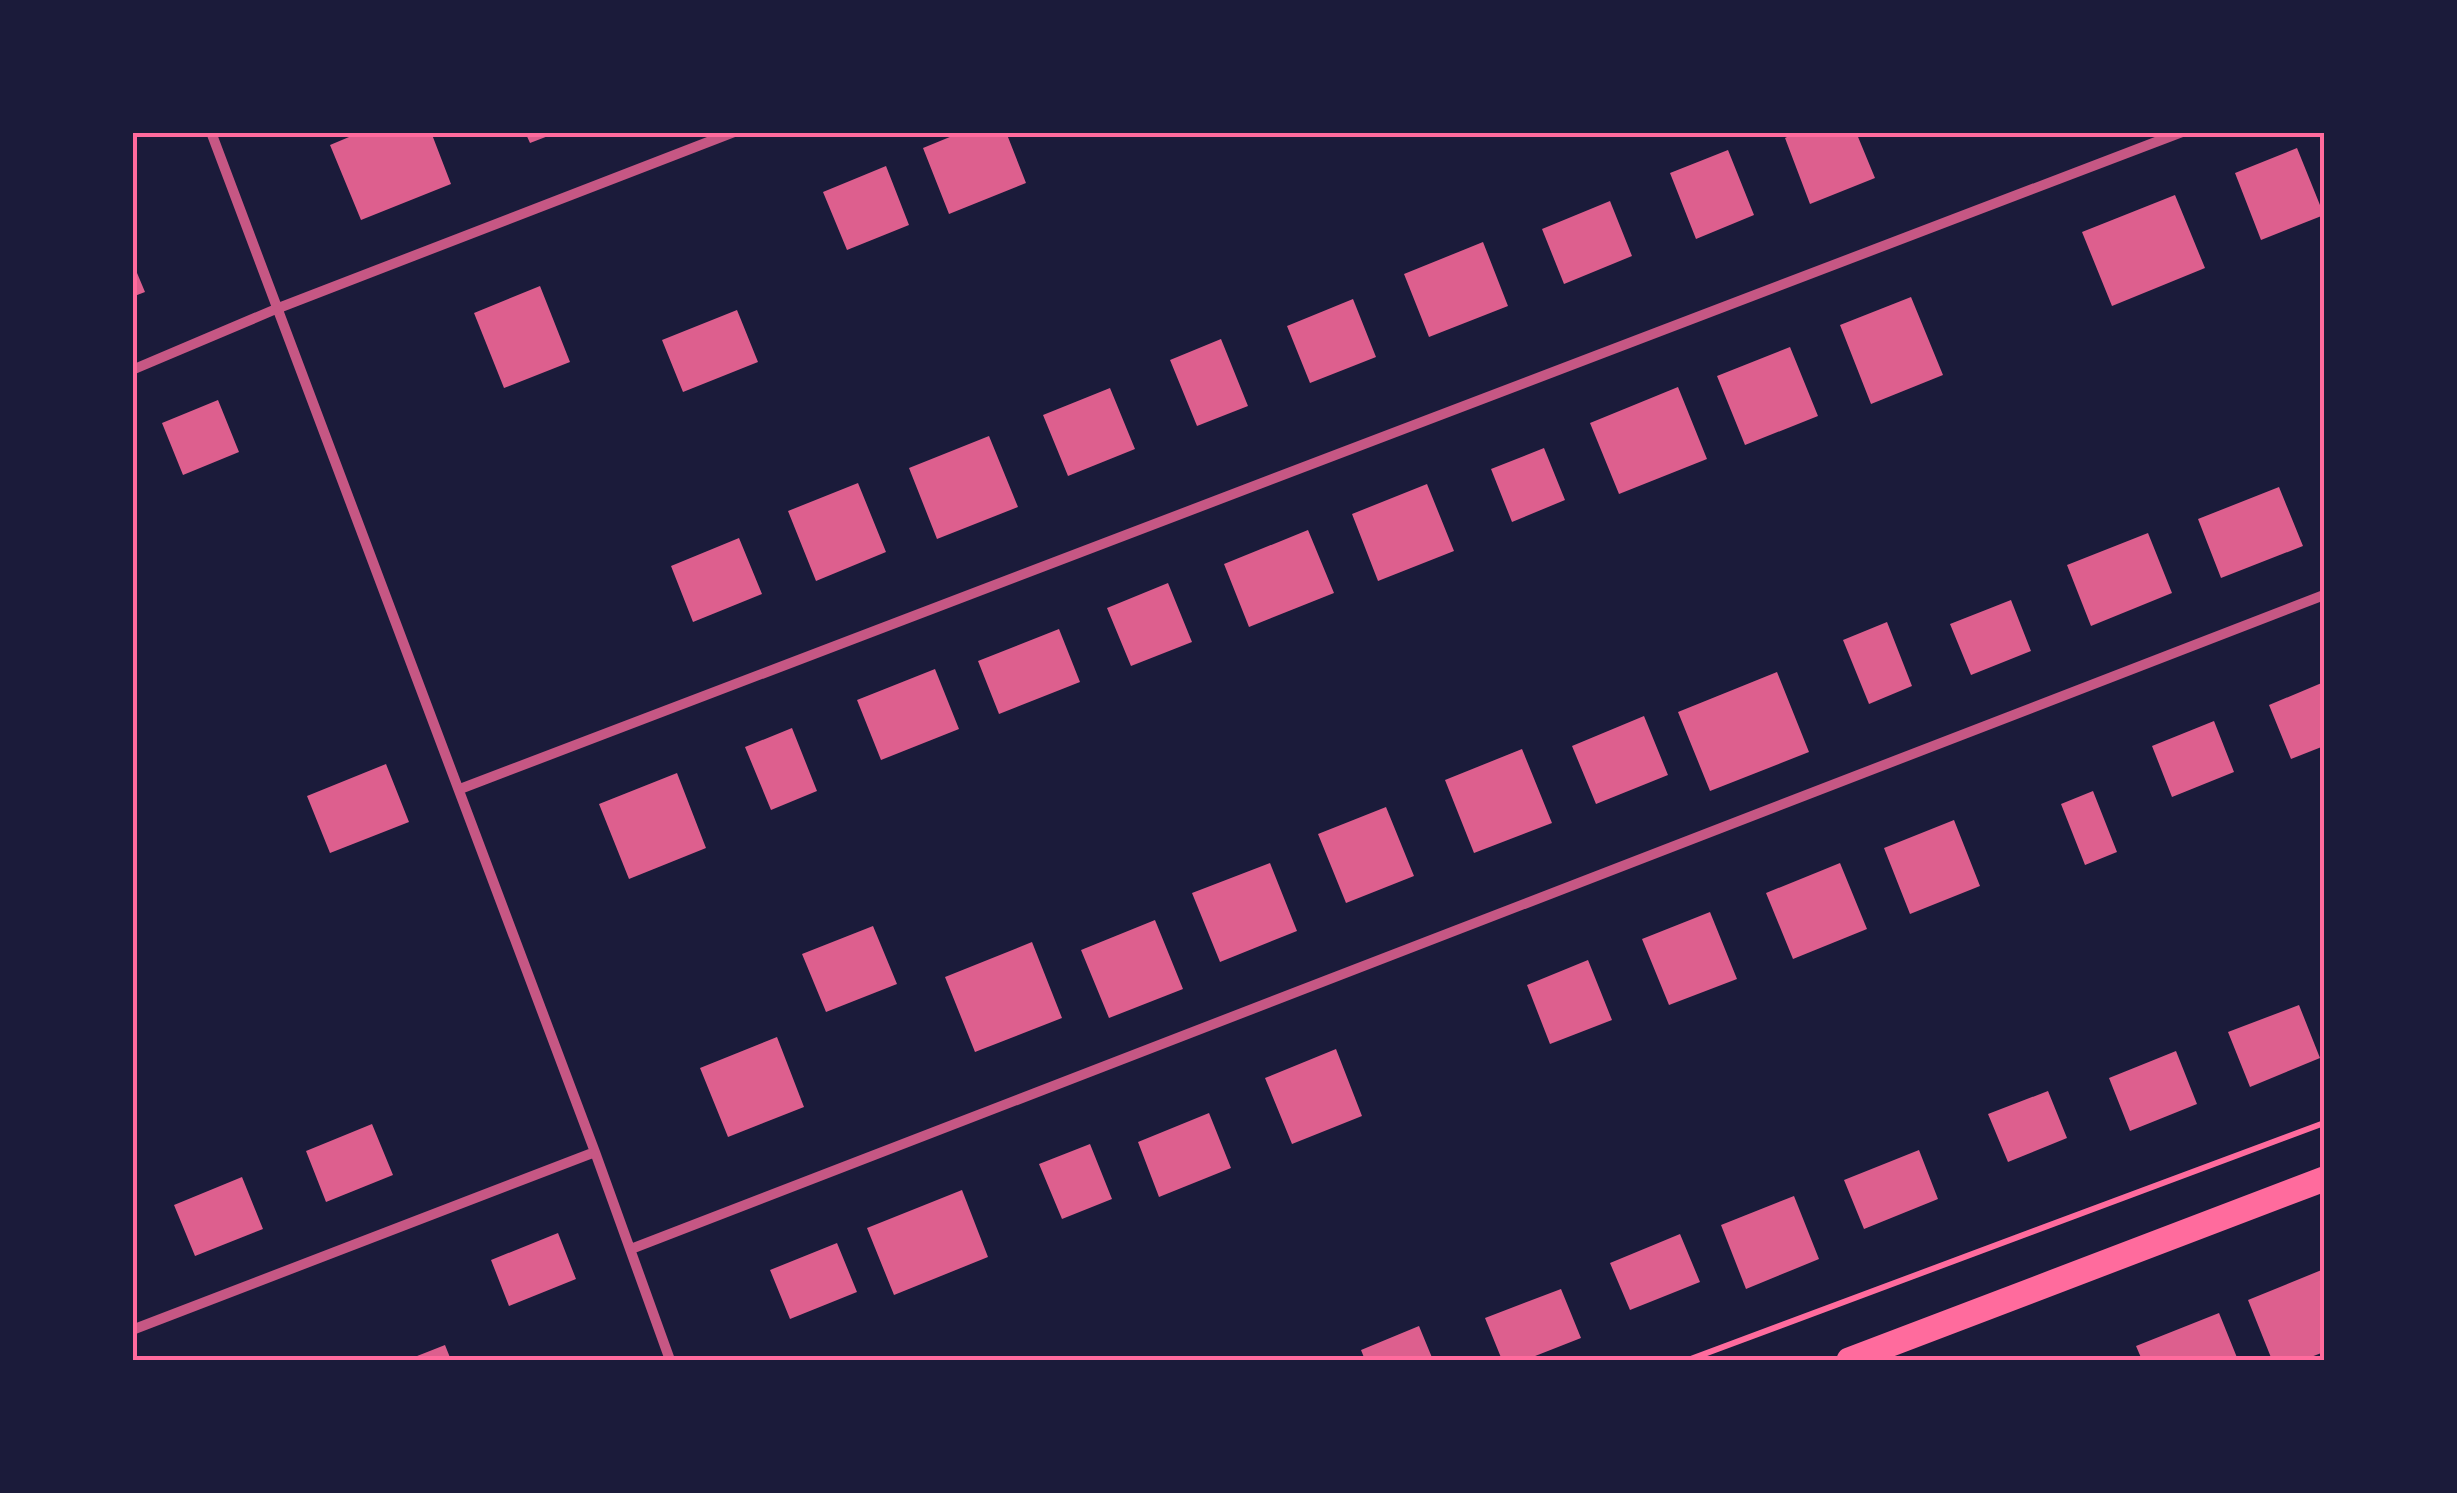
<svg xmlns="http://www.w3.org/2000/svg" width="2457" height="1493" font-family="'Exo 2',sans-serif">
<style>
.building{fill:#dd5f8e}
.lines{fill:none;stroke-linecap:round;stroke-linejoin:round}
.path{stroke:#ff6b9d;stroke-width:6}
.minor{stroke:#c65784;stroke-width:10}
.primary{stroke:#ff6b9d;stroke-width:25}
.neatline{fill:none;stroke:#ff6b9d;stroke-width:4}
</style>
<rect width="100%" height="100%" fill="#1b1b3a"/>
<path class="building" d="M361 132H431L451 184 361 220 330 145Z
M525 132H556V133L530 143Z
M962 132H1006L1026 183 949 214 923 148Z
M1797 132H1856L1875 178 1810 204 1785 138Z
M2297 148 2324 215 2261 240 2235 173Z
M1728 150 1754 215 1696 239 1670 173Z
M886 166 909 225 847 250 823 192Z
M2175 195 2205 268 2112 306 2082 232Z
M1610 201 1632 256 1564 284 1542 229Z
M1483 242 1508 306 1429 337 1404 274Z
M132 261 145 292 132 297Z
M540 286 570 362 504 388 474 313Z
M1911 297 1943 375 1871 404 1840 325Z
M1353 299 1376 357 1310 383 1287 326Z
M737 310 758 362 683 392 662 340Z
M1221 339 1248 406 1197 426 1170 360Z
M1790 347 1818 416 1745 445 1717 376Z
M1678 387 1707 459 1619 494 1590 423Z
M1110 388 1135 449 1068 476 1043 415Z
M218 400 239 452 183 475 162 423Z
M989 436 1018 507 937 539 909 468Z
M1544 448 1565 500 1512 522 1491 469Z
M858 483 886 552 816 581 788 511Z
M1427 484 1454 551 1378 581 1352 514Z
M2279 487 2303 546 2221 578 2198 519Z
M1308 530 1334 593 1249 627 1224 564Z
M2148 533 2172 593 2091 626 2067 565Z
M739 538 762 594 693 622 671 566Z
M1168 583 1192 642 1131 666 1107 608Z
M2011 600 2031 651 1971 675 1950 624Z
M1887 622 1912 686 1869 704 1843 640Z
M1059 629 1080 682 999 714 978 661Z
M935 669 959 729 881 760 857 700Z
M1777 672 1809 752 1710 791 1678 712Z
M2324 682V746L2291 759 2269 705Z
M1644 716 1668 775 1596 804 1572 746Z
M2214 721 2234 772 2172 797 2152 746Z
M792 728 817 791 771 810 745 747Z
M1522 749 1552 823 1474 853 1445 780Z
M386 764 409 822 330 853 307 796Z
M677 773 706 848 629 879 599 804Z
M2093 791 2117 852 2085 865 2061 804Z
M1386 807 1414 876 1346 903 1318 834Z
M1954 820 1980 886 1910 914 1884 848Z
M1270 863 1297 931 1220 962 1192 893Z
M1840 863 1867 929 1793 959 1766 893Z
M1710 912 1737 979 1669 1005 1642 939Z
M1155 920 1183 989 1109 1018 1081 950Z
M873 926 897 984 826 1012 802 954Z
M1032 942 1062 1018 975 1052 945 977Z
M1588 960 1612 1020 1550 1044 1527 985Z
M2299 1005 2320 1058 2250 1087 2228 1032Z
M777 1037 804 1107 728 1137 700 1068Z
M1336 1049 1362 1116 1292 1144 1265 1078Z
M2176 1051 2197 1104 2130 1131 2109 1078Z
M2048 1091 2067 1138 2008 1162 1988 1114Z
M1209 1113 1231 1168 1159 1197 1138 1142Z
M372 1124 393 1175 326 1202 306 1151Z
M1090 1144 1112 1199 1062 1219 1039 1164Z
M1919 1150 1938 1199 1864 1229 1844 1180Z
M242 1177 263 1229 195 1256 174 1205Z
M962 1190 988 1257 894 1295 867 1228Z
M1794 1196 1819 1259 1746 1289 1721 1225Z
M558 1233 576 1279 509 1306 491 1260Z
M1680 1234 1700 1282 1630 1310 1610 1263Z
M837 1243 857 1292 790 1319 770 1270Z
M2324 1269V1352L2303 1360H2272L2248 1300Z
M1561 1289 1581 1338 1525 1360H1502L1485 1318Z
M2219 1313 2238 1360H2142L2136 1346Z
M1419 1326 1433 1360H1365L1361 1350Z
M445 1345 451 1360H407Z"/>
<g class="lines">
<path class="path" d="M1688 1360 2324 1123"/>
<path class="minor" d="M211 132 595 1152 670 1360
M132 370 276 309 734 132
M460 789 2182 132
M631 1249 2324 595
M132 1330 595 1152"/>
<path class="primary" d="M1849 1360 2324 1179"/>
</g>
<rect width="2457" height="1493" fill="none" stroke="#1b1b3a" stroke-width="270"/>
<rect x="135" y="135" width="2187" height="1223" class="neatline"/>
</svg>
